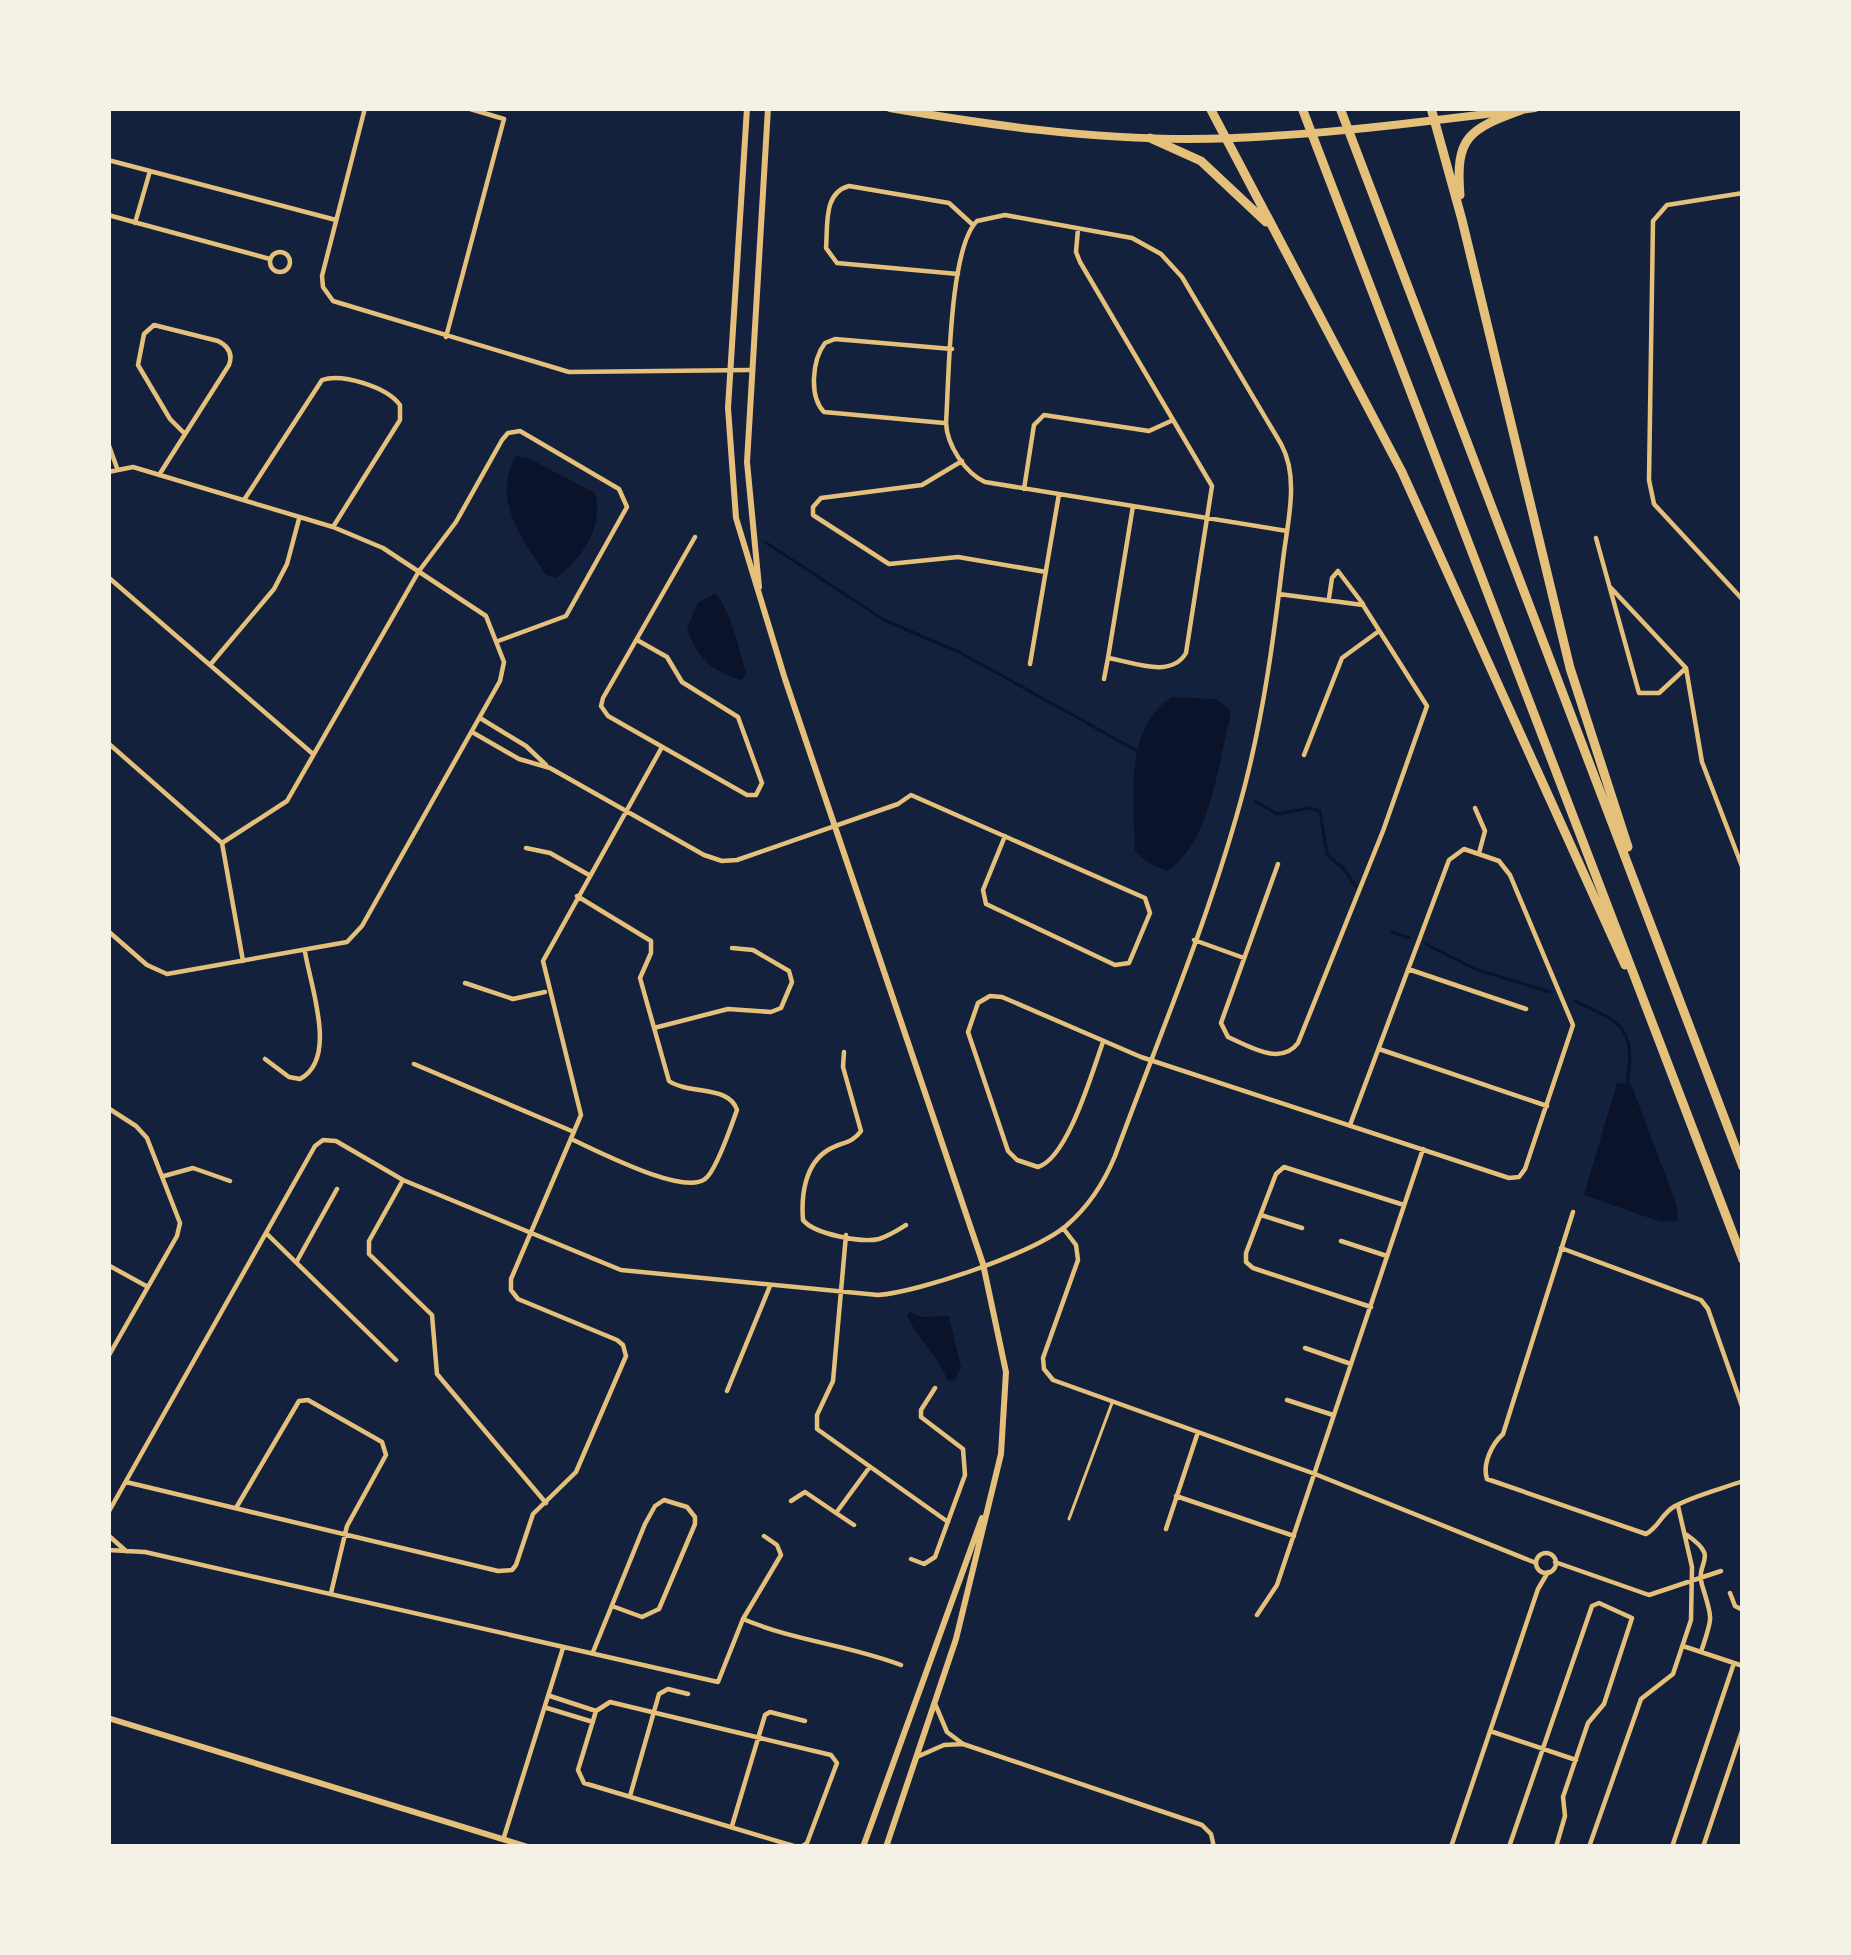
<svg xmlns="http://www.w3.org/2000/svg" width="1851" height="1955" font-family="'Titillium Web',sans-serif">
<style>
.water{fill:#0b132b}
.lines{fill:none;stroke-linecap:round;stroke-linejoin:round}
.stream{stroke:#0b132b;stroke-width:3}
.service{stroke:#e5c07b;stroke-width:3}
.minor{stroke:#e5c07b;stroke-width:4.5}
.tertiary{stroke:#e5c07b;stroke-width:6}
.secondary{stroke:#e5c07b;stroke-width:8}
.motorway{stroke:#e5c07b;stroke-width:9}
</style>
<rect width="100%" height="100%" fill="#14213d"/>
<path class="water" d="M516 456 528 458 595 493C604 528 583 557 556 578L546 575C522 538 491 500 516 456Z
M715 593C732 612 738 647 746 673L742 680C712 672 697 658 687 628L698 603Z
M1172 697 1216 699 1230 710V719C1217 766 1211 842 1167 871L1148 863 1135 851C1134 799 1123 729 1172 697Z
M1617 1083 1631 1084 1677 1206 1678 1221 1661 1222 1584 1195Z
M910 1312 922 1317 949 1316 961 1367 956 1379 947 1381C945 1365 917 1337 907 1316Z"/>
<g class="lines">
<path class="stream" d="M765 542 884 620 961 653 1139 752
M1255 801 1277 814 1310 808 1320 811 1327 855 1343 868 1356 886
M1392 932 1409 938
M1426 944 1475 969 1550 992
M1575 1001C1623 1023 1636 1028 1627 1084"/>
<path class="service" d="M1069 1519 1112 1403"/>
<path class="minor" d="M365 108 322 276 323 287 333 301 569 372 750 370
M108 160 336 220
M1743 193 1667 205 1653 221 1649 480 1654 504 1743 600
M108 215 270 259
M135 223 150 171
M1078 229 1076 252 1080 262 1212 486 1186 653C1171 679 1133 662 1108 658L1133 506
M270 262a10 10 0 1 1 20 0a10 10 0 1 1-20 0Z
M958 274 837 263 826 248C828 225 823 193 849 186L949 203 973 225
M446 337 504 119 467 108
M944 423 824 412C809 397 812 360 825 343L835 339 952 349
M108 443 117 468
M962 461 922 485 821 498 813 507V515L889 564 958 557 1046 572
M108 472 133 467 333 527 383 548 486 616 504 662 500 681 362 926 347 942 167 974 147 965 108 931
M159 475 229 365C233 354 228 346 218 341L154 325 144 334 138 365 170 419 185 434
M1024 489 1034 425 1044 415 1149 431 1171 421
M244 500 322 380C342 373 387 387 400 405V420L333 527
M1596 538 1639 693H1659L1686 668
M108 577 313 754
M1611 588 1686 668 1702 762 1743 869
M1329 598 1332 578 1338 571 1363 604
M637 640 667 657 682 682 738 717 762 783 756 795H747L608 716 601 706 603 698 695 537
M1030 664 1059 494
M210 665 274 589 287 564 299 519
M1104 679 1108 658
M480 718 526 746 546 765
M472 732 519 759 550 768 704 855 722 861 737 860 898 804 911 795 1145 898 1150 913 1129 963 1115 965 986 904 983 890 1005 836
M108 743 222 843
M1304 755 1342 658 1379 631
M1475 808 1485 831 1479 853
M222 843 287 801 419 571 456 522 502 440 508 433 520 431 619 489 627 507 566 616 498 641
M222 843 243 961
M526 848 550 853 589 875
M1278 864 1221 1023 1228 1037C1250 1047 1281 1066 1298 1043L1383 831 1427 706 1363 605 1279 594
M1194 940 1244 958
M1408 969 1526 1009
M465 983 513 999 545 992
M654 1028 728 1009 771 1012 781 1008 792 982 789 971 753 950 732 948
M1103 1042C1092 1072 1068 1158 1038 1167L1017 1160 1008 1151 968 1032 978 1003 990 996 1002 997 1141 1057 1509 1178 1519 1177 1525 1169 1573 1025 1510 875 1499 861 1464 849 1449 860 1350 1125
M1379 1049 1547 1106
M844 1052 843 1067 861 1131C852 1144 841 1142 828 1150 805 1164 801 1195 803 1220 814 1234 861 1243 879 1239 889 1236 898 1230 906 1225
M265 1059 289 1077 300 1079C338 1059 311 988 305 952
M414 1064 574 1132
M108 1108 136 1126 147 1138 180 1223 177 1236 108 1357
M571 1139C596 1150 683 1196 705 1179 716 1172 732 1124 737 1110 729 1085 690 1095 669 1081L640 978 651 953V941L577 896
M164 1176 193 1168 230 1181
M403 1180 369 1241V1254L432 1315 437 1374 546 1503
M1573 1212 1503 1434C1492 1444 1482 1464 1487 1479L1646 1534C1659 1527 1661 1514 1675 1506 1696 1495 1721 1489 1743 1481
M1261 1215 1302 1228
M1063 1228 1076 1245 1078 1260 1043 1358 1044 1369 1053 1380 1315 1474 1536 1563
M267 1234 396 1360
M846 1235 833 1381 817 1415V1429L948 1522
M1341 1241 1387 1256
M1561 1248 1701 1300 1708 1309 1743 1409
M297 1261 337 1189
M108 1265 148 1287
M1371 1307 1253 1268 1246 1262V1253L1276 1174 1284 1167 1404 1205
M1305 1348 1351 1364
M727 1391 770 1286
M1287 1400 1333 1415
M126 1482 498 1571 512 1570 516 1565 533 1514 576 1472 626 1356 623 1345 617 1340 518 1299 511 1290V1279L581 1115 543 961 662 747
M1176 1496 1294 1536
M791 1501 805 1492 836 1513 869 1468
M236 1508 299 1401 308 1400 382 1442 386 1455 347 1526 331 1593
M108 1513 315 1146 323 1140 336 1141 403 1180 621 1270 878 1295C920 1292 1033 1253 1066 1226 1088 1207 1104 1183 1115 1156 1160 1034 1212 912 1245 785 1264 711 1274 636 1283 560 1287 524 1300 478 1281 444L1182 277 1161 254 1132 238 1005 215 977 221C949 248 949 380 946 423 947 445 965 473 985 482L1287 531
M836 1513 854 1525
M1166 1529 1198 1432
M108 1535 126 1551
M1687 1535C1721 1559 1695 1560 1702 1585 1713 1621 1713 1615 1701 1652
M108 1550 145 1552 718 1682 743 1619 781 1555 777 1545 764 1536
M1536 1563a10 10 0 1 1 20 0a10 10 0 1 1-20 0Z
M911 1559 924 1564 935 1557 965 1475 963 1449 921 1417V1410L935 1388
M1555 1562 1649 1595 1721 1571
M1730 1593 1735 1606 1743 1610
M1257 1615 1277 1585 1423 1149
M743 1619C795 1641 849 1645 901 1665
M1683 1646 1743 1666
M593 1652 645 1524 655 1506 664 1500 687 1507 695 1517V1524L659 1609 642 1617 612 1606
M550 1696 596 1711
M936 1706 947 1732 963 1744 1202 1825 1211 1834 1214 1847
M547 1708 593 1722
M1490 1731 1576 1760
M919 1756 944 1745 963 1744
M630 1796 659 1694 668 1689 688 1694
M732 1826 765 1715 770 1712 805 1721
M504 1837 563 1648
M797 1847 584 1783 578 1770 596 1711 610 1702 831 1755 837 1763 807 1843 801 1847
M1451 1847 1538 1589 1548 1572
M1509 1847 1592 1606 1599 1603 1632 1618 1604 1704 1588 1723 1563 1797 1565 1816 1556 1847
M1589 1847 1641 1699 1673 1674 1691 1620 1692 1567 1678 1506
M1672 1847 1734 1663
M1703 1847 1743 1728"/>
<path class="tertiary" d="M747 108 728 408 736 518 785 679 983 1264 1006 1372 1001 1454 956 1639 886 1847
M759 587 747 462 768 108
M108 1718 528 1847
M863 1847 982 1518"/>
<path class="secondary" d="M890 108C988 125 1089 139 1189 139 1305 138 1420 122 1535 108"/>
<path class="motorway" d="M1210 108 1402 472 1625 965
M1302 108 1743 1260
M1340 108 1743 1167
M1431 108 1462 220 1570 668 1628 847
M1150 138 1201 161 1266 222
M1460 195C1455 137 1469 129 1521 110"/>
</g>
<rect width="1851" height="1955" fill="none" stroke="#f6f1e7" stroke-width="222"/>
</svg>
